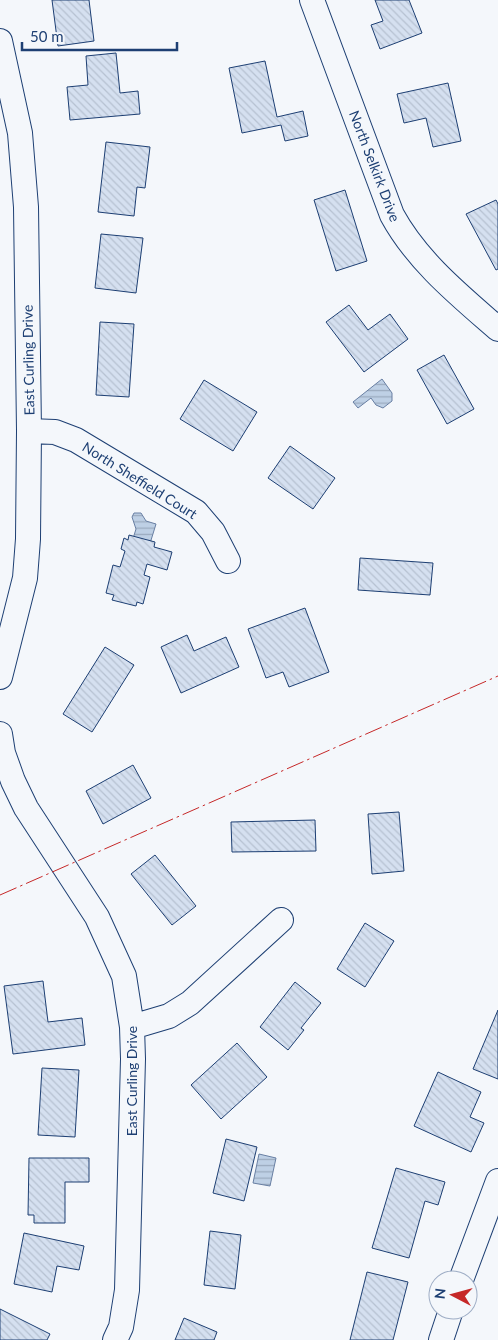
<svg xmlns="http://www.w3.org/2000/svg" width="498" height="1340" font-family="Lato,sans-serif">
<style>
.water{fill:url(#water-rules);stroke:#687fa3}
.building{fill:url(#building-back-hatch);stroke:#1d3f73}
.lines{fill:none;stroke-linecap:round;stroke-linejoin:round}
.minor-casing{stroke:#1d3f73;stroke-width:26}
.minor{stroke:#f4f7fb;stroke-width:24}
.power{stroke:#c62828;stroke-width:1;stroke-dasharray:18 4 2.5 4;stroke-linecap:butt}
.labels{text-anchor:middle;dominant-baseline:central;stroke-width:4;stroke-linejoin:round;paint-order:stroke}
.street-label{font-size:14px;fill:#1d3f73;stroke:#f4f7fb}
</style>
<defs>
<pattern id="water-rules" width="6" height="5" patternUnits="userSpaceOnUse" patternTransform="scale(1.25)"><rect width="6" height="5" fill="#bed0e5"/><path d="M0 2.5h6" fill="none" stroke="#9aaabe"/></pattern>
<pattern id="building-back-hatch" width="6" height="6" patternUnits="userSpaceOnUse" patternTransform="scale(1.25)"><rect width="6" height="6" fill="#d5e0f0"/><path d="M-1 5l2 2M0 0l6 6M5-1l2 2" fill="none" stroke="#b6c1d1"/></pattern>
</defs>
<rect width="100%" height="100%" fill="#f4f7fb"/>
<path class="water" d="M382 379 392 393V401L383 408 376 405 371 398 358 408 353 402Z
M134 513H141L146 521 156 524 148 550 131 545 136 529 132 517Z
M259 1154 276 1158 270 1186 253 1183Z"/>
<path class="building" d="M52 0H89L94 41 58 46Z
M375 0H409L422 33 380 49 371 25 383 21Z
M116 53 120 93 138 91 140 114 70 120 67 87 88 85 86 56Z
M265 61 277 117 303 111 308 136 285 141 281 125 242 133 229 68Z
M448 83 461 141 433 147 426 118 404 123 397 94Z
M106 142 150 147 145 188 137 187 134 216 98 212Z
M345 190 367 261 336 271 314 200Z
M496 200 498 204V269L496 270 466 214Z
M101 234 143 238 136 293 95 288Z
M349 305 368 330 390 314 408 339 364 372 326 322Z
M100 322 134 324 129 397 96 395Z
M444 355 474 409 447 424 417 370Z
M204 380 257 412 233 451 180 419Z
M290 446 335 478 313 509 268 478Z
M129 535 155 542 154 547 172 552 167 570 147 564 144 575 150 577 143 604 137 602 136 606 112 600 114 595 106 593 113 565 120 567 125 551 121 549 124 538 128 540Z
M360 558 433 563 430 595 358 590Z
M305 608 329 672 289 687 283 672 266 678 248 629Z
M187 635 194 651 226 637 239 667 181 693 161 647Z
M105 647 134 665 92 732 63 714Z
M133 765 151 798 103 824 86 791Z
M399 812 404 871 372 874 368 814Z
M315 820 316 851 232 852 231 822Z
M155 855 196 906 172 925 131 874Z
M365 923 394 941 365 987 337 969Z
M43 981 48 1022 82 1018 85 1045 13 1054 4 986Z
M295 982 321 1003 301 1028 304 1030 288 1050 260 1027Z
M498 1010V1079L473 1069Z
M237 1043 267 1077 221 1119 191 1085Z
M42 1068 79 1070 75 1137 38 1135Z
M438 1072 481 1092 470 1117 484 1123 471 1152 414 1126Z
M226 1139 257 1147 244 1201 213 1193Z
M29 1158H89V1182H65V1223H34V1215H28Z
M396 1168 445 1182 438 1205 425 1201 409 1258 372 1248Z
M210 1231 241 1235 235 1289 204 1285Z
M24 1233 84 1246 79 1270 57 1266 52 1292 14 1284Z
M367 1272 408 1282 393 1340H350Z
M0 1309 50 1334 47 1340H0Z
M184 1318 217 1332 214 1340H175Z"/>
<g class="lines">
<g class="minor-casing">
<path id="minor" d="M312 0 392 215C417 261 459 295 498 329
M0 41 20 133 26 207 29 431 28 539 25 578 0 677
M29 431 55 432 76 440 196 512 213 532 228 561
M0 734 3 753 13 781 26 808 97 917 124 976 132 1027 133 1059 127 1290 121 1327 115 1340
M132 1027 169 1016 190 1003 281 920
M461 1280 498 1181
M441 1340 451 1310"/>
</g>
<use href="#minor" class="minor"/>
<path class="power" d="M0 895 498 676"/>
</g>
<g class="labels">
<g class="street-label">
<text transform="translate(375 166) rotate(69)">North Selkirk Drive</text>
<text transform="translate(28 360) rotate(-91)">East Curling Drive</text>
<text transform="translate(140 480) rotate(32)">North Sheffield Court</text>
<text transform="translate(131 1081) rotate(-90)">East Curling Drive</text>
</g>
</g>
<g transform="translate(453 1295) rotate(276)"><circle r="24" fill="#f4f7fb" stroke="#9eadc5"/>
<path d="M0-4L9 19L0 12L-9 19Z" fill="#c62828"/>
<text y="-8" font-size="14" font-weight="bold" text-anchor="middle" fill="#1d3f73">N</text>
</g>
<path d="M22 42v8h155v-8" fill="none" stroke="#1d3f73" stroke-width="2.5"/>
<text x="30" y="42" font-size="15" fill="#1d3f73" stroke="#f4f7fb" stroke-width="4" paint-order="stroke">50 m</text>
</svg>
